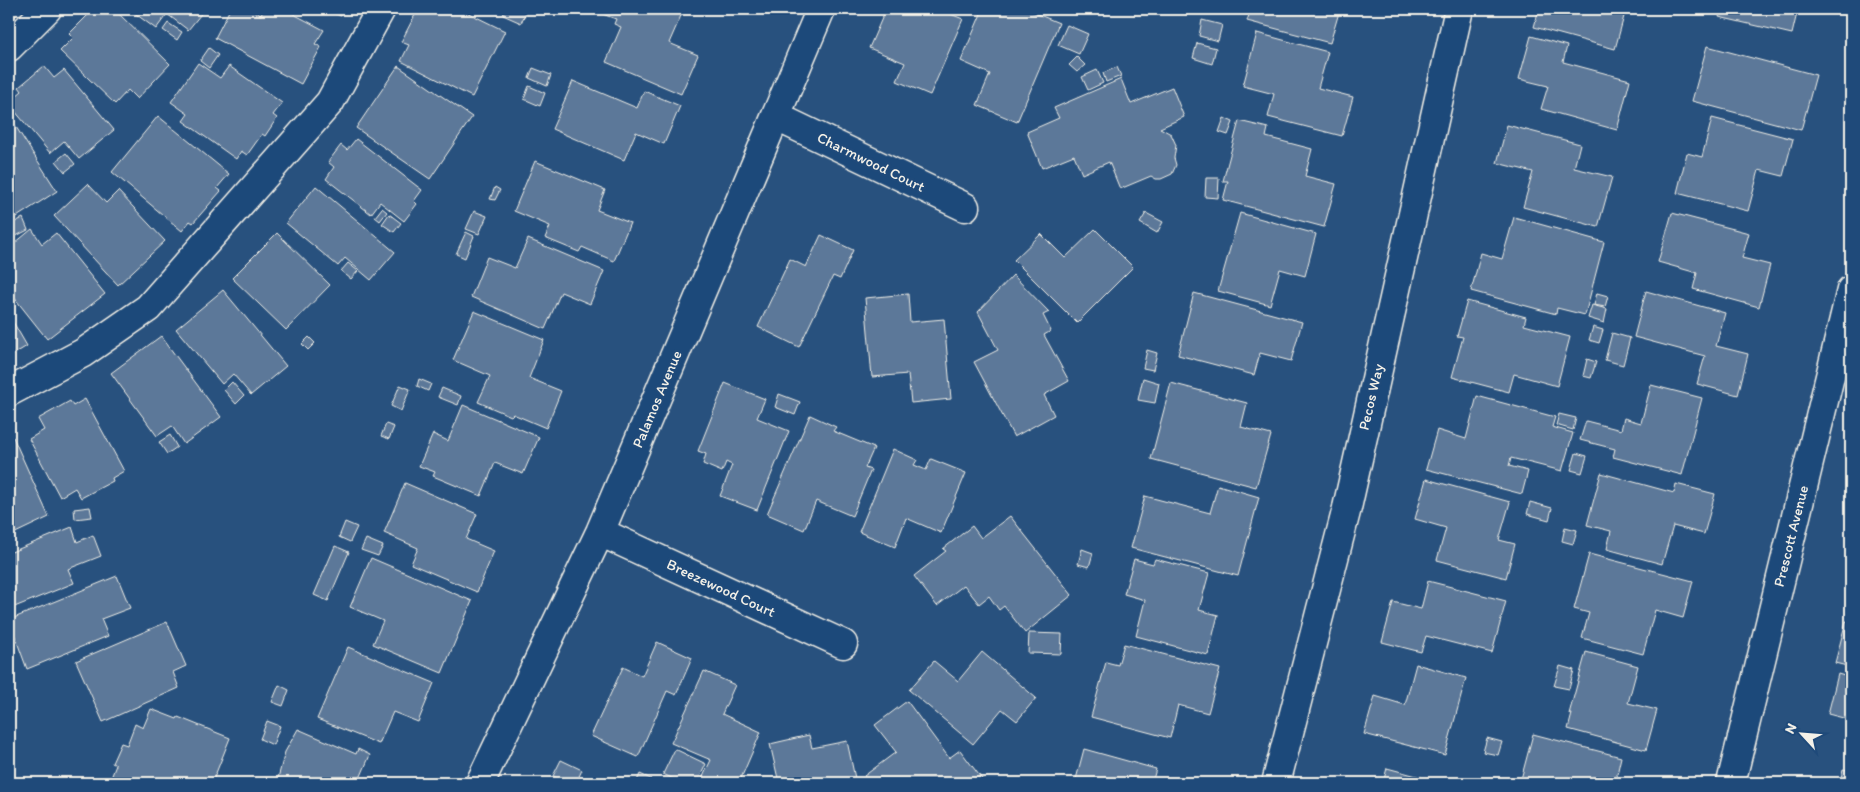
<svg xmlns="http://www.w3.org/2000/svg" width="1860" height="792" font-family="Itim,sans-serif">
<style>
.building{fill:#5b7899;stroke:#f4f1e8}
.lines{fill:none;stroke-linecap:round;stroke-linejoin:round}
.minor-casing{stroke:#f4f1e8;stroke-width:31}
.minor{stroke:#1f4a7a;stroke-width:28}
.labels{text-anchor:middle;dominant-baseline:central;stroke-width:5;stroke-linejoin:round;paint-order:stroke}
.street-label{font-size:15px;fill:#f4f1e8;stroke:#1f4a7a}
</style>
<rect width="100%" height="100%" fill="#28517e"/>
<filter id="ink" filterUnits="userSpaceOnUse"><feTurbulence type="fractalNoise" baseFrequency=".02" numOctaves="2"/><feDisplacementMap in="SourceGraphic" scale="10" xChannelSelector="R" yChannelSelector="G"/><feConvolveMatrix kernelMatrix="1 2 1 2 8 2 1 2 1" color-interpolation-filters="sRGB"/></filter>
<g filter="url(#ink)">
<path class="building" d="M98 9H114L170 64 137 99 128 90 115 104 60 51 73 38 69 34 93 10 95 12Z
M129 9H205L188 30 167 14 156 29Z
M230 9H249L261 15 264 9H284L324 30 315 44 321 47 301 84 215 38Z
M323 9H344L341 16Z
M418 9H460L505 31 472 97 401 61 409 45 401 42Z
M506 9H518L526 12 521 23 503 15Z
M598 9H676L683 11 669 43 698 55 681 94 606 62 621 27 614 24 616 19 597 12Z
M886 9H938L963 19 930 95 897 81 905 63 869 48Z
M983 9H1025L1059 23 1017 122 977 105 990 74 961 61Z
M1251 9H1340L1330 43 1247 21Z
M1539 9H1626L1615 49 1534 27Z
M1721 9H1798L1792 34 1719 17Z
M1202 20 1222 25 1218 41 1199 36Z
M168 23 182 32 177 40 163 30Z
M1067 25 1088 34 1079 54 1058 45Z
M1257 33 1328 52 1318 88 1353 97 1342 136 1268 117 1274 94 1243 86Z
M1531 36 1567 46 1563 62 1630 80 1617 130 1541 109 1548 86 1519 79Z
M1197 43 1216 48 1212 64 1193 58Z
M1707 46 1816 75 1801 130 1692 101Z
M209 48 218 55 209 68 200 61Z
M1077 57 1085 65 1077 72 1069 65Z
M198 63 220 78 229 66 282 103 273 115 277 118 265 136 262 134 247 155 241 151 236 159 183 121 188 114 171 102Z
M44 66 54 78 64 70 114 130 79 159 64 141 50 153 9 104V102L22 91 19 87Z
M398 66 472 117 430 179 356 128Z
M1117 67 1121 76 1106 82 1103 73Z
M533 68 551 75 547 86 529 78Z
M1097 70 1103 83 1088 90 1082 77Z
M1121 79 1131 104 1172 87 1184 117 1160 128 1171 134 1176 145 1174 158 1176 165 1172 174 1161 179H1156L1151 176 1120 189 1109 162 1082 174 1074 155 1042 168 1027 132 1059 118 1054 108Z
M573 81 637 108 644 91 680 106 664 144 636 132 624 160 552 129Z
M529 86 545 93 540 106 524 99Z
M9 116 57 191 9 222Z
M158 116 229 174 217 188 221 191 193 223 190 221 182 231 112 172Z
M1224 118 1233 122 1228 135 1219 132Z
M1712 118 1793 139 1783 176 1759 170 1748 211 1677 193 1687 153 1702 157Z
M1239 121 1268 128 1266 137 1312 149 1305 176 1336 184 1324 227 1223 200 1228 181H1223Z
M1507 125 1580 144 1574 168 1612 177 1598 227 1523 207 1533 172 1497 163Z
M356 139 422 190 414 201 417 204 404 221 380 202 371 214 326 179 334 167 328 162 341 145 347 150Z
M66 153 75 164 65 172 56 161Z
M535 161 605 190 597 210 630 223 614 261 582 247 579 252 545 238 550 226 514 211Z
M1206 178H1219L1218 198 1205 197Z
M88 184 106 203 118 191 165 241 118 285 54 216Z
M316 186 395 252 371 280 345 258 338 266 286 223Z
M495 187 500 190 495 200 490 199Z
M382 208 387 212 380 221 375 217Z
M474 211 487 216 479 234 466 229Z
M1146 213 1163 222 1157 233 1140 223Z
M1240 213 1316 234 1305 276 1280 269 1270 305 1218 291Z
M1672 213 1749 233 1742 258 1770 265 1759 307 1693 289 1697 273 1658 262Z
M389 214 401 223 394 232 382 224Z
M1514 217 1604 242 1585 315 1557 308 1556 314 1471 291 1481 253 1502 259Z
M23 218 28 230 12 238 9 233V225Z
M32 229 42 244 56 233 105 294 47 339 9 291V248Z
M1095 229 1133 267 1077 323 1014 260 1041 234 1065 258Z
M466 232 474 236 465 258 456 254Z
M277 233 330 285 286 330 232 278Z
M821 235 853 250 840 279 833 276 799 347 758 327 790 259 806 267Z
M528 239 604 271 590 304 561 292 545 329 471 297 487 257 515 268Z
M348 263 358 271 351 279 341 271Z
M1013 275 1049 312 1043 315 1051 331 1044 335 1069 381 1044 395 1054 415 1014 437 974 362 998 350 978 312Z
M223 290 286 366 251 395 233 374 222 384 176 329Z
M1646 291 1725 313 1716 346 1748 354 1738 395 1697 384 1705 356 1634 337Z
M1194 293 1302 322 1291 361 1260 353 1254 375 1178 355Z
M1597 293 1608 296 1605 307 1594 305Z
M908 294 910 322 944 319 951 399 911 403 908 374 872 377 865 298Z
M1467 301 1526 317 1524 325 1570 337 1557 386 1514 374 1509 392 1452 377 1463 337 1457 336Z
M1592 305 1607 309 1604 323 1588 318Z
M474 311 544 340 529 378 561 391 546 428 513 414 511 416 478 402 490 376 453 360Z
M9 315 27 346 9 357Z
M1593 327 1603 330 1599 343 1589 340Z
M1612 333 1630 338 1623 365 1605 360Z
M161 336 221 417 184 444 172 426 157 436 111 373Z
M309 337 315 343 308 350 302 344Z
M1147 350 1157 353 1153 370 1143 368Z
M1587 359 1596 362 1591 378 1583 376Z
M1143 378 1159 383 1155 403 1138 400Z
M419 379 431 384 428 391 417 386Z
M232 382 244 396 236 404 224 390Z
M725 383 765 399 757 418 789 431 757 510 720 496 732 465 726 462 722 472 703 464 706 454 698 451Z
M1171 383 1247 403 1241 427 1271 435 1256 487 1151 459Z
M400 385 410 389 401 411 391 406Z
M1651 385 1702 398 1682 475 1613 457 1615 449 1580 440 1586 421 1621 430 1624 418 1641 423Z
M442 388 461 396 458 405 438 397Z
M779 394 800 402 795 415 775 407Z
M1477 396 1555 417 1552 427 1573 433 1562 471 1511 458 1509 466 1528 471 1522 494 1426 469 1437 430 1466 439Z
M85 399 124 471 112 478 113 481 81 498 75 488 60 497 29 439 44 430 38 419 70 401 73 406Z
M463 405 539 437 523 474 495 463 481 496 433 476 435 472 419 466 433 434 448 441Z
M1559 414 1576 418 1573 430 1556 425Z
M810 415 836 427 833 431 874 448 865 468 871 470 852 516 816 501 804 530 767 514Z
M386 424 394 427 389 439 381 436Z
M170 435 177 447 167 454 159 442Z
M13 437 49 517 9 536V439Z
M893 449 917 460 914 465 926 470 931 459 966 473 941 533 906 518 895 547 859 532Z
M1576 453 1587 456 1582 473 1571 470Z
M1601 473 1674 493 1676 484 1715 494 1704 534 1673 526 1662 564 1607 549 1611 531 1587 525Z
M1426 479 1510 502 1499 540 1515 544 1506 578 1437 560 1446 528 1415 519Z
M405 483 477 514 466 539 494 551 477 592 411 564 418 548 384 533Z
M1218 485 1259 497 1238 576 1131 548 1145 496 1210 513Z
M1530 502 1552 508 1549 520 1527 514Z
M90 507 92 517 75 519 74 509Z
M1010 516 1072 595 1025 633 1004 606 999 610 989 596 979 604 964 585 937 606 914 576 946 551 943 549 972 526 981 538Z
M345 522 357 527 350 542 339 537Z
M72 527 77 542 93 535 101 556 68 569 74 583 12 608 9 599V553Z
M1565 527 1577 530 1573 544 1562 541Z
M366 539 383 546 378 556 361 550Z
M335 546 349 552 328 601 314 595Z
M1082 549 1093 553 1089 567 1078 564Z
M1589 554 1693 581 1683 618 1655 610 1643 654 1582 638 1589 613 1574 609Z
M371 558 472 601 442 673 373 644 383 621 350 607Z
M1134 559 1153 564 1155 559 1209 573 1199 610 1218 615 1208 655 1136 636 1145 600 1124 594Z
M117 576 130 608 101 619 108 636 27 669 9 620Z
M1428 581 1506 601 1492 653 1426 636 1421 652 1382 642 1393 602 1421 609Z
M1846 621 1851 622V667L1835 663Z
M167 622 186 666 173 672 179 688 103 722 76 661Z
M1029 633 1062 634 1061 654 1028 653Z
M657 642 692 658 676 695 667 691 638 757 591 736 623 667 642 676Z
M1124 644 1220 669 1208 713 1178 705 1170 738 1091 717 1106 662 1118 665Z
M348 647 434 683 418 722 393 712 379 744 317 719Z
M982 652 1036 698 1017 721 1002 709 973 744 909 690 934 661 958 681Z
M1586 652 1638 666 1628 703 1657 710 1646 750 1568 729 1572 714H1569Z
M1416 664 1466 678 1445 755 1364 734 1375 696 1405 705Z
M1560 666 1574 670 1569 689 1554 686Z
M704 671 735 685 722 714 761 732 739 783H700L711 760 671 743Z
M1838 674 1851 678V720L1828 714Z
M279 685 289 690 283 706 272 702Z
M907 701 949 758 960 750 985 783H869L864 776 896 752 875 725Z
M151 709 177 719 178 717 230 738 212 783H109L116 765 112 763 121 743 127 745 135 724 143 728Z
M267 721 280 726 273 745 260 739Z
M298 729 356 754 358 749 370 755 358 783H280L281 780 278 778 285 752Z
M1533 734 1621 757 1615 783H1520Z
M809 735 812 748 847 741 856 783H779L770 744Z
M1487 738 1502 742 1498 755 1483 752Z
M675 749 706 764 697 783H682L663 774Z
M1084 749 1156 769 1152 783H1075Z
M561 760 582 770 576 783H567L553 776Z
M1387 768 1443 783H1383Z
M1843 769 1851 771V783H1840Z
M640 774 651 779 649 783H636Z"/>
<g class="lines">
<g class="minor-casing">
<path id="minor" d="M9 47 47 9
M777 117 965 207
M9 392 83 353 148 308 330 102 381 9
M600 532 843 644
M480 783 600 532 821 9
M1276 783 1347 508 1459 9
M1731 783 1851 290"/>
</g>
<use href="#minor" class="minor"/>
</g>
</g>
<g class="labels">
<g class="street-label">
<text transform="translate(871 162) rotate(26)">Charmwood Court</text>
<text transform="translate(1371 397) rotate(-77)">Pecos Way</text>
<text transform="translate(657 399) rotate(-67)">Palamos Avenue</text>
<text transform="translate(1791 536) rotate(-76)">Prescott Avenue</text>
<text transform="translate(721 588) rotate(25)">Breezewood Court</text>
</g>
</g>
<rect width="1860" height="792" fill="none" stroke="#1f4a7a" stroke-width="30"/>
<rect x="15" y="15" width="1830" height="762" fill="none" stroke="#f4f1e8" stroke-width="2" filter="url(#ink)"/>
<g transform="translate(1802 734) rotate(296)" stroke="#1f4a7a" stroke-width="4" paint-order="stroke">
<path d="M0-4L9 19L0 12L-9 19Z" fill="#f4f1e8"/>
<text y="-8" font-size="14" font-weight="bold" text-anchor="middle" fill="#f4f1e8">N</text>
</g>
</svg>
